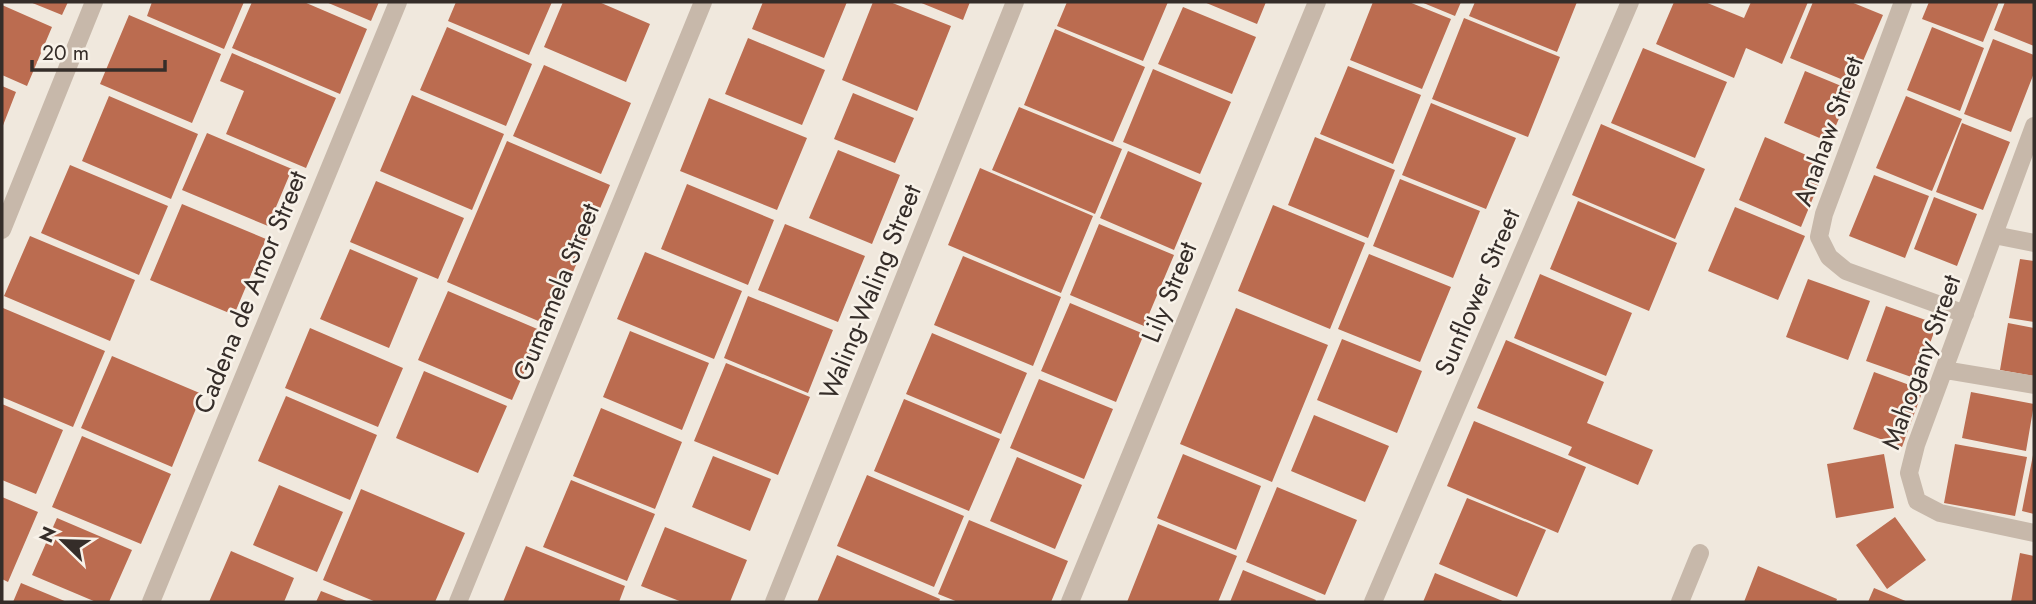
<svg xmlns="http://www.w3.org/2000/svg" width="2036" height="604" font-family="Jost,sans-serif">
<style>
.building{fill:#bb6c50}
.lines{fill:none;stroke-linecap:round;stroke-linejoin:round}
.street{stroke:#c7b8aa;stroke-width:18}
.labels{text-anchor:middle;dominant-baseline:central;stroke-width:5;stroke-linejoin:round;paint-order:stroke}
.street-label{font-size:26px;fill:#352d29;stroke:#f8f2e9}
</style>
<rect width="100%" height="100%" fill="#f0e8dd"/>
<path class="building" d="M30 2H68L62 15Z
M152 2H244L224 49 147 16Z
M252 2H304L367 29 340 94 232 48Z
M326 2H379L371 21Z
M456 2H552L529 55 448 21Z
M563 2H599L650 24 626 82 544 47Z
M763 2H847L824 58 752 29Z
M873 2H890L951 26 917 111 842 80Z
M919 2H970L963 20Z
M1067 2H1168L1143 61 1057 26Z
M1204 2H1266L1257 24Z
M1373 2H1409L1451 19 1422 89 1350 60Z
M1421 2H1461L1455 16Z
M1475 2H1577L1557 52 1469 16Z
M1674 2H1705L1744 18 1751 2H1808L1782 64 1746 48 1734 78 1656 44Z
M1813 2H1851L1883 15 1853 84 1790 58Z
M1929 2H1999L1983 42 1922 19Z
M2005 2H2034V46L1994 30Z
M2 5 52 27 27 86 2 75Z
M1183 7 1256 37 1232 94 1158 64Z
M129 15 221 54 192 123 100 84Z
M1464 18 1560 57 1528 137 1432 99Z
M447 27 532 64 506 126 420 90Z
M1932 27 1984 48 1960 111 1907 90Z
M1055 29 1145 67 1113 142 1024 105Z
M748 38 825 70 802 125 725 94Z
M1993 39 2034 55V73L2011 132 1964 114Z
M1643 48 1727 82 1695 158 1611 123Z
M232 53 336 98 306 168 226 134 244 91 220 81Z
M544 65 631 103 601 174 513 136Z
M1348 66 1421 95 1393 164 1320 134Z
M1153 69 1231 102 1200 174 1123 142Z
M1805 71 1851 90 1829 142 1784 123Z
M2 86 16 92 2 128Z
M853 93 914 118 895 163 834 139Z
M412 95 504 134 472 210 380 171Z
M109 96 198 134 171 199 82 161Z
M1906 96 1962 119 1932 191 1876 168Z
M709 98 807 138 777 210 680 171Z
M1431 103 1516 138 1486 209 1402 175Z
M1019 107 1122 149 1095 214 992 170Z
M1962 123 2010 142 1983 210 1936 192Z
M1601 124 1705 169 1675 239 1572 195Z
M207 133 292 169 268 226 182 190Z
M1315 137 1395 170 1368 238 1288 205Z
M1765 137 1827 164 1801 227 1739 200Z
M507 141 610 185 550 326 447 282Z
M838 150 900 175 872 244 809 218Z
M1128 151 1202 183 1174 250 1100 218Z
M70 165 168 206 139 275 41 233Z
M980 168 1093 216 1061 293 948 245Z
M1874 175 1929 196 1905 258 1849 236Z
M1400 179 1480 211 1453 278 1373 246Z
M376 181 464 218 438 279 350 242Z
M687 184 774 220 748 285 661 249Z
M1934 197 1977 214 1957 266 1914 249Z
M1578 201 1677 243 1649 311 1550 269Z
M182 204 266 239 234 315 150 280Z
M1273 205 1365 243 1330 329 1238 291Z
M1735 207 1805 236 1778 300 1708 271Z
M785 224 865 256 838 322 758 290Z
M1099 224 1174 255 1144 326 1070 295Z
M30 236 135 280 110 341 4 296Z
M350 249 418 278 389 348 320 319Z
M645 252 742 291 714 359 617 319Z
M1369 254 1451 287 1420 362 1338 329Z
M963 256 1061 297 1033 366 934 325Z
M2020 259 2034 261V322L2009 318Z
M1540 274 1632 313 1606 376 1514 338Z
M1808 279 1870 301 1848 360 1786 337Z
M448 291 542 331 512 400 418 360Z
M748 296 833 330 808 393 724 358Z
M1070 303 1144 334 1116 402 1041 371Z
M1886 306 1937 324 1917 379 1866 361Z
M3 308 105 351 73 427 2 397Z
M1236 308 1328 345 1272 482 1180 444Z
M2008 323 2034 328V376L2000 370Z
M310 328 403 368 378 427 285 388Z
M630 331 709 363 682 430 603 397Z
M932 333 1027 373 1001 434 906 394Z
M1342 339 1422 371 1397 433 1317 400Z
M1506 340 1604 382 1587 423 1653 450 1638 485 1568 455 1572 447 1477 408Z
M112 356 202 394 172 467 81 428Z
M726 363 810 397 778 475 694 441Z
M424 371 507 406 478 473 396 438Z
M1874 372 1923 390 1902 447 1853 429Z
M1039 379 1113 409 1084 479 1010 448Z
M1971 392 2034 404 2026 451 1962 438Z
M286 396 377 435 350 500 258 461Z
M904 399 1000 439 969 511 874 471Z
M2 404 63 430 36 494 2 480Z
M601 408 682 442 655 509 573 476Z
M1314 415 1389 446 1365 502 1291 471Z
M1474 421 1586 467 1558 533 1447 486Z
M82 436 171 474 141 544 52 507Z
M1955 444 2027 457 2015 516 1944 503Z
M1183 454 1261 486 1236 550 1157 518Z
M1884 454 1894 508 1836 518 1827 464Z
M2033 455H2034V514L2022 511Z
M713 456 771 479 750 531 692 507Z
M1017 457 1082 485 1055 549 990 521Z
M867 475 964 516 934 587 837 546Z
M571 480 655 514 627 581 543 547Z
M279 485 343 512 317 572 253 545Z
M1277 487 1357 520 1325 595 1246 562Z
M361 489 465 533 435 602H376L323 580Z
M2 497 38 512 8 582 2 579Z
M1467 498 1546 530 1517 597 1439 564Z
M1895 517 1926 560 1887 589 1856 545Z
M57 518 132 550 109 602H96L32 575Z
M969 520 1068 561 1051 602H958L938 594Z
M1158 524 1237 556 1218 602H1127Z
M665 527 747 560 730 602H682L641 586Z
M526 546 625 586 619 602H503Z
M231 551 294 578 284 602H209Z
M2020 553 2034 556V602H2011Z
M837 555 940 599 939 602H817Z
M1758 566 1837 599 1836 602H1744Z
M1243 570 1316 600 1315 602H1230Z
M1435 573 1505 602H1423Z
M21 583 67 602H13Z
M1874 588 1908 602H1868Z
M321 591 349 602H316Z"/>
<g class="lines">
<path class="street" d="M1903 2 1824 214 1819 237 1829 257 1846 271 1965 314
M2034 126 1916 445 1909 473 1917 501 1940 513 2034 533
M2 230 94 2
M1994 235 2034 243
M1945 370 2034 385
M151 602 398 2
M458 602 703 2
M774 602 1015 2
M1070 602 1317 2
M1373 602 1630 2
M1680 602 1700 553"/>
</g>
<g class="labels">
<g class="street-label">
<text transform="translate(1828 131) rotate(-70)">Anahaw Street</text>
<text transform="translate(250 292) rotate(-68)">Cadena de Amor Street</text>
<text transform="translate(556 292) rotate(-68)">Gumamela Street</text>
<text transform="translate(870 292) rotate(-68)">Waling-Waling Street</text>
<text transform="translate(1169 292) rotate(-68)">Lily Street</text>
<text transform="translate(1477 292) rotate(-67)">Sunflower Street</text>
<text transform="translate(1921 362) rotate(-70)">Mahogany Street</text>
</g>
</g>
<rect width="2036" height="604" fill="none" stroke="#352d29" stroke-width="7"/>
<g transform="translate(63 541) rotate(293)" stroke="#f8f2e9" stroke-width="5" paint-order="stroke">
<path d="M0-5L12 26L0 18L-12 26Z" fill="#352d29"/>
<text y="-10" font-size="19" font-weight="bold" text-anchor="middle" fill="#352d29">N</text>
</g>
<path d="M32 60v10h133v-10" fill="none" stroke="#352d29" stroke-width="3.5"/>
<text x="42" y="60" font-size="21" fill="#352d29" stroke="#f8f2e9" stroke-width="5" paint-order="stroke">20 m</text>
</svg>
